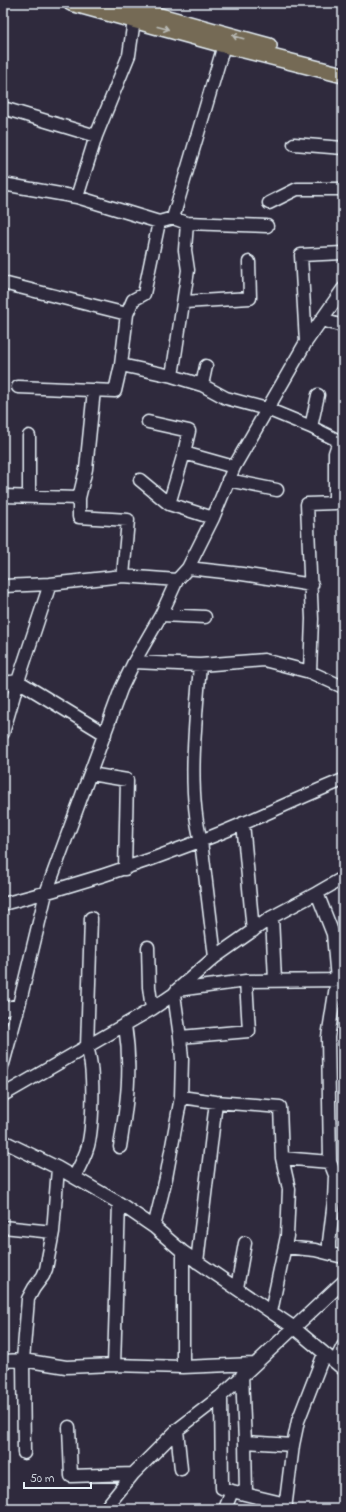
<svg xmlns="http://www.w3.org/2000/svg" width="346" height="1512" font-family="'Indie Flower',sans-serif">
<style>
.lines{fill:none;stroke-linecap:round;stroke-linejoin:round}
.minor-casing{stroke:#e8f1f8;stroke-width:15}
.major-casing{stroke:#e8f1f8;stroke-width:18}
.minor{stroke:#2f2a3d;stroke-width:12}
.major{stroke:#746b55;stroke-width:15}
.oneway{stroke:#babbb7}
</style>
<rect width="100%" height="100%" fill="#2f2a3d"/>
<filter id="ink" filterUnits="userSpaceOnUse"><feTurbulence type="fractalNoise" baseFrequency=".025" numOctaves="2"/><feDisplacementMap in="SourceGraphic" scale="8" xChannelSelector="R" yChannelSelector="G"/><feConvolveMatrix kernelMatrix="1 2 1 2 8 2 1 2 1" color-interpolation-filters="sRGB"/></filter>
<g filter="url(#ink)">
<g class="lines">
<g class="minor-casing">
<path id="minor" d="M3 108 96 136
M294 144 343 148
M3 184 77 197 159 222 173 218 187 223 267 226
M77 197 96 136 129 55 134 20
M269 203 297 189H343
M173 218 224 45
M3 283 127 314
M184 302 250 298 249 262
M322 320 343 326
M306 342 301 255 343 253
M121 365 172 376 202 385 226 398 267 409 311 427 343 443
M172 376 188 270 185 250 187 223
M202 385 206 366
M18 387 115 391 121 365 127 314 133 300 144 294 159 222
M94 390 86 469 79 498V517L128 520 123 576
M148 422 189 431 184 453 169 504
M311 427 318 395
M184 453 234 467
M140 480 169 504 213 518
M228 480 277 490
M3 496 79 498
M29 496V436
M335 503V453L339 441
M188 568 242 574 312 585
M3 586 50 584 123 576 177 580
M161 615 205 617
M134 662 200 665 264 660 310 672 343 687
M200 665C196 719 187 789 201 841L215 957
M310 672 312 619 307 504 335 503 343 501
M3 683 18 681 105 734
M3 733 18 681 50 584
M90 774 127 780 125 869
M243 823 253 931
M317 893 333 934 337 980 328 1037 330 1162 335 1175 334 1201 329 1242V1253
M3 904C70 887 136 866 200 841 249 823 295 799 343 780
M272 917 275 980
M148 947 149 987 152 1009
M177 990 246 981 343 980
M3 1009 19 1005
M180 1037 249 1031 246 981
M3 1064 19 1005 46 893 121 689 134 662 161 615 177 580 188 568 213 518 234 467 306 342 343 289
M3 1095 152 1009 174 994 177 990 215 957 272 917 317 893 343 878
M181 1097 216 1102 280 1107 282 1158 289 1189 287 1236 271 1312
M3 1141 58 1168 119 1203 154 1227 183 1252 293 1327 343 1369
M120 1147C127 1103 132 1069 125 1025
M282 1158 330 1162
M74 1177C79 1168 85 1157 88 1146 93 1125 95 1068 87 1048L91 918
M3 1227 53 1232
M154 1227 166 1178 181 1097 182 1059 180 1037 174 994
M285 1247 315 1250 343 1257
M183 1252V1367
M197 1262 216 1102
M237 1288 245 1243
M3 1361 23 1360 66 1367 114 1365 183 1367 254 1364
M335 1362 343 1346
M114 1365 119 1203
M242 1375 245 1442 246 1494
M221 1396 222 1488 232 1491
M69 1427 71 1476 133 1474
M177 1430 181 1469
M245 1442 293 1445
M24 1453 23 1360 28 1299 34 1288 43 1276 46 1269 53 1232 58 1168
M105 1509 133 1474 177 1430 221 1396 343 1282
M225 1509 232 1491 286 1504
M285 1509 293 1445 298 1421 324 1354"/>
</g>
<g class="major-casing">
<path id="major" d="M71 3 224 45 343 75
M113 3 269 46"/>
</g>
<use href="#minor" class="minor"/>
<use href="#major" class="major"/>
</g>
<defs><path id="oneway-shaft" d="M-6 0H5M1.5-3L5.5 0L1.5 3" fill="none" stroke-width="1.6" stroke-linecap="round" stroke-linejoin="round"/></defs>
<g class="oneway">
<use href="#oneway-shaft" transform="translate(163 28) rotate(15)"/>
<use href="#oneway-shaft" transform="translate(238 37) rotate(-164)"/>
</g>
</g>
<rect width="346" height="1512" fill="none" stroke="#2f2a3d" stroke-width="16"/>
<rect x="8" y="8" width="330" height="1496" fill="none" stroke="#e8f1f8" stroke-width="1.5" filter="url(#ink)"/>
<path d="M24 1482v6h67v-6" fill="none" stroke="#e8f1f8" stroke-width="2"/>
<text x="30" y="1482" font-size="12" fill="#e8f1f8" stroke="#2f2a3d" stroke-width="3" paint-order="stroke">50 m</text>
</svg>
